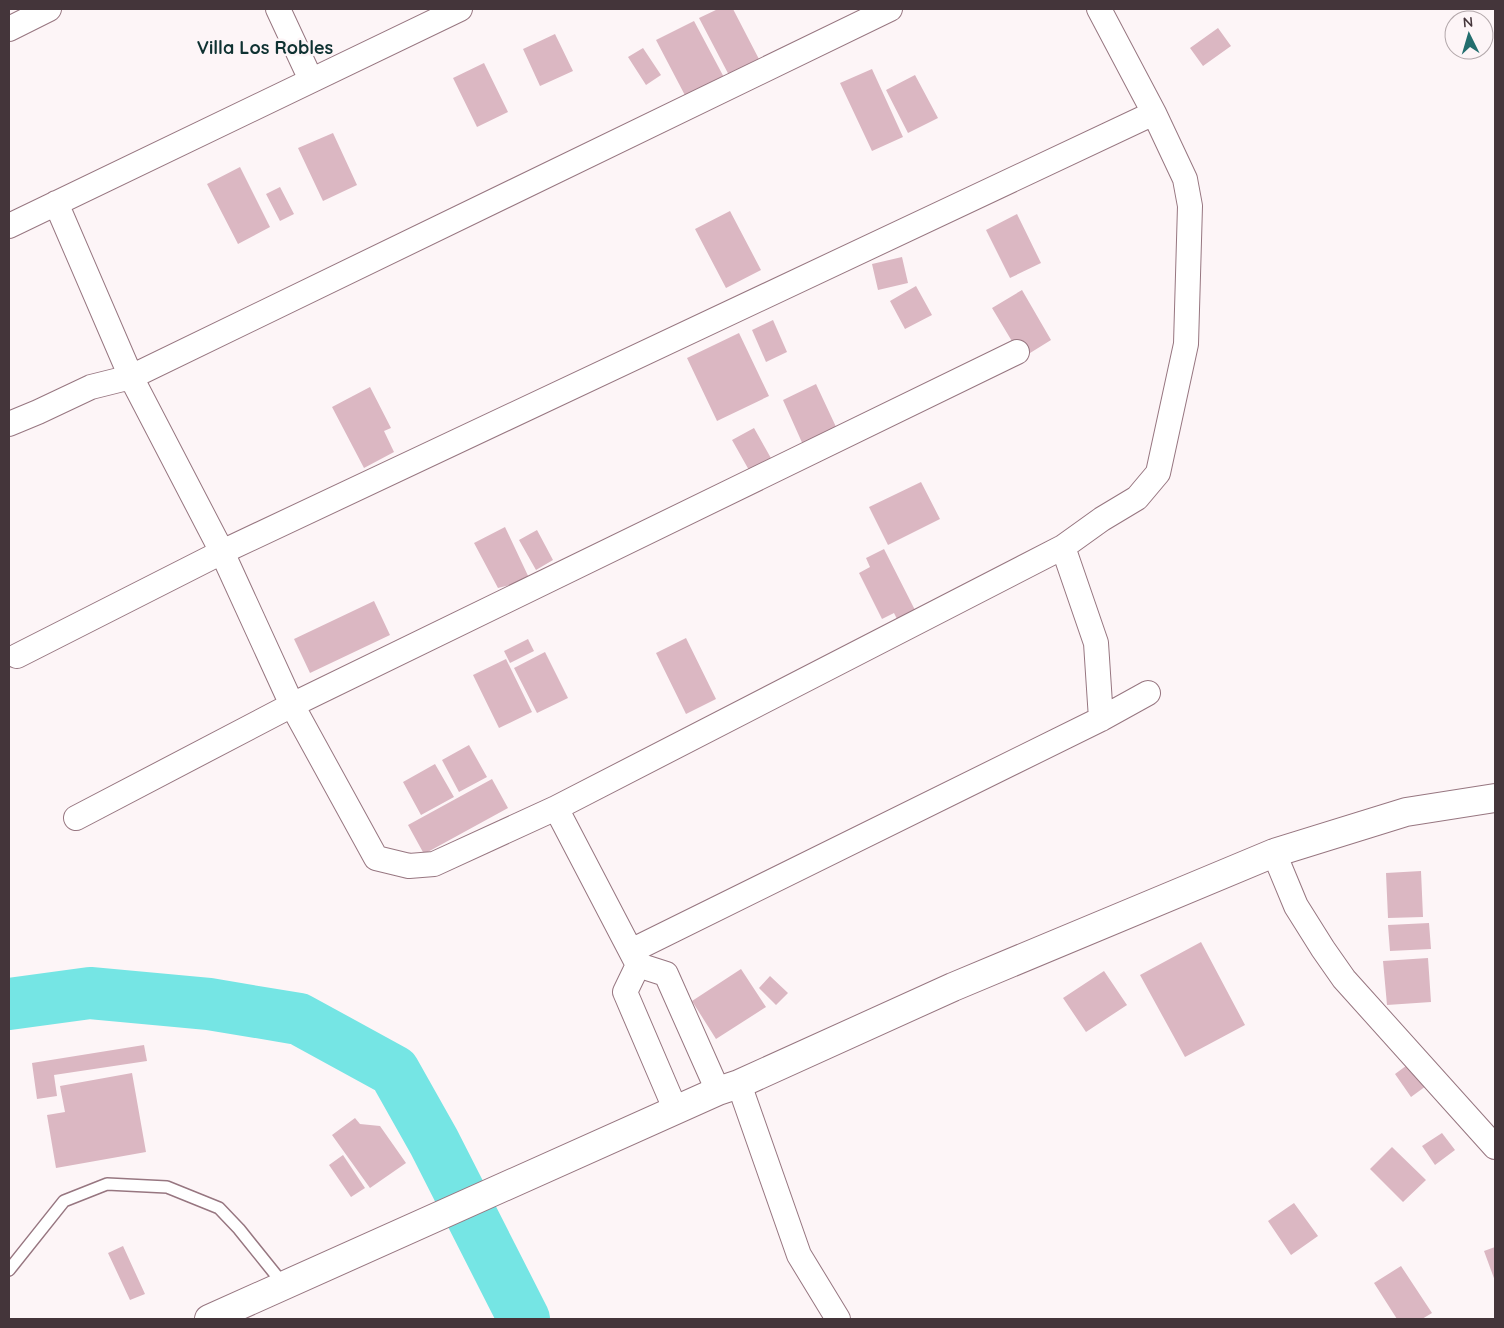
<svg xmlns="http://www.w3.org/2000/svg" width="1504" height="1328" font-family="Quicksand,sans-serif">
<style>
.lines{fill:none;stroke-linecap:round;stroke-linejoin:round}
.river{stroke:#75e5e4;stroke-width:52}
.building{fill:#dbb7c2}
.service-casing{stroke:#977680;stroke-width:14}
.minor-casing{stroke:#977680;stroke-width:26}
.secondary-casing{stroke:#977680;stroke-width:30}
.service{stroke:#fff;stroke-width:11}
.minor{stroke:#fff;stroke-width:24}
.secondary{stroke:#fff;stroke-width:28}
.labels{text-anchor:middle;dominant-baseline:central;stroke-width:5;stroke-linejoin:round;paint-order:stroke}
.neighbourhood-label{font-size:18px;font-weight:bold;fill:#0f3232;stroke:#fdf5f7}
</style>
<rect width="100%" height="100%" fill="#fdf5f7"/>
<g class="lines">
<path class="river" d="M9 1004 90 993 209 1004 299 1019 394 1071 434 1142 524 1319"/>
</g>
<path class="building" d="M718 9H733L761 63 731 79 699 18Z
M694 21 727 83 689 103 656 40Z
M1218 28 1231 46 1203 66 1190 48Z
M555 34 573 71 540 86 523 49Z
M643 48 661 75 646 85 628 57Z
M484 63 508 112 477 127 453 78Z
M872 69 903 137 872 151 840 83Z
M915 75 938 118 908 133 886 90Z
M333 133 357 185 323 201 298 148Z
M240 167 270 227 238 244 207 184Z
M280 187 294 214 280 221 266 194Z
M730 211 761 270 726 288 695 229Z
M1017 214 1041 263 1010 278 986 230Z
M902 257 908 283 878 290 872 264Z
M916 286 932 315 905 329 890 301Z
M1022 290 1051 340 1022 358 992 308Z
M773 320 787 352 766 362 752 330Z
M739 333 769 396 717 421 687 358Z
M816 384 837 429 804 447 783 400Z
M370 387 391 428 384 431 394 452 364 468 332 407Z
M754 428 776 467 754 479 732 440Z
M921 482 940 519 888 545 869 507Z
M505 527 530 580 498 588 474 543Z
M537 530 553 560 536 570 519 540Z
M884 549 916 612 898 621 894 613 882 619 859 573 870 567 866 558Z
M374 601 390 635 310 673 294 639Z
M686 638 716 699 686 714 656 653Z
M528 639 534 651 510 663 504 651Z
M545 652 568 698 537 713 514 668Z
M506 659 532 712 499 728 473 675Z
M469 745 487 777 459 792 442 760Z
M435 764 454 797 421 815 403 782Z
M492 779 508 808 424 854 408 825Z
M1421 871 1423 917 1388 918 1386 873Z
M1429 923 1431 949 1390 951 1388 925Z
M1201 942 1245 1025 1185 1057 1140 975Z
M1428 958 1431 1002 1387 1005 1383 961Z
M741 969 766 1007 716 1039 692 1001Z
M1104 971 1127 1005 1086 1032 1063 998Z
M770 976 788 993 776 1005 759 988Z
M144 1045 147 1061 54 1075 57 1096 37 1099 32 1063Z
M1410 1063 1426 1086 1411 1097 1395 1074Z
M132 1073 146 1152 56 1168 47 1115 65 1112 60 1086Z
M355 1118 360 1124 380 1126 406 1163 370 1188 332 1135Z
M1442 1133 1455 1150 1435 1165 1422 1146Z
M1392 1147 1426 1180 1403 1202 1370 1169Z
M343 1155 365 1188 351 1197 329 1165Z
M1294 1203 1318 1236 1291 1255 1268 1221Z
M123 1246 145 1294 130 1300 108 1253Z
M1495 1247V1281L1484 1251Z
M1401 1266 1432 1313 1422 1319H1397L1374 1283Z"/>
<g class="lines">
<g class="service-casing">
<path id="service" d="M9 1270 64 1201 107 1184 167 1187 219 1208 239 1229 284 1285"/>
</g>
<g class="minor-casing">
<path id="minor" d="M278 9 311 80
M9 29 49 9
M56 203 131 377 222 552 292 705 376 858 409 866 434 864 556 808 1063 547 1102 519 1137 498 1158 473 1186 344 1190 206 1185 179 1154 113 1099 9
M9 226 460 9
M9 424 38 412 91 387 131 377 890 9
M1063 547 1096 643 1101 719
M17 656 222 552 1154 113
M556 808 638 965 666 974 718 1091
M76 818 292 705 1017 352
M1274 853 1296 906 1323 949 1344 979 1495 1147
M631 951 1101 719 1148 693
M638 965 625 992 676 1111
M739 1084 799 1255 838 1319"/>
</g>
<g class="secondary-casing">
<path id="secondary" d="M209 1319 718 1091 739 1084 953 987 1274 853 1406 812 1495 798"/>
</g>
<use href="#service" class="service"/>
<use href="#minor" class="minor"/>
<use href="#secondary" class="secondary"/>
</g>
<g class="labels">
<g class="neighbourhood-label">
<text x="265" y="47">Villa Los Robles</text>
</g>
</g>
<rect width="1504" height="1328" fill="none" stroke="#44353a" stroke-width="20"/>
<g transform="translate(1469 35) rotate(355)"><circle r="24" fill="#fdf5f7" stroke="#b3a8ab"/>
<path d="M0-4L9 19L0 12L-9 19Z" fill="#236e6e"/>
<text y="-8" font-size="14" font-weight="bold" text-anchor="middle" fill="#44353a">N</text>
</g>
</svg>
